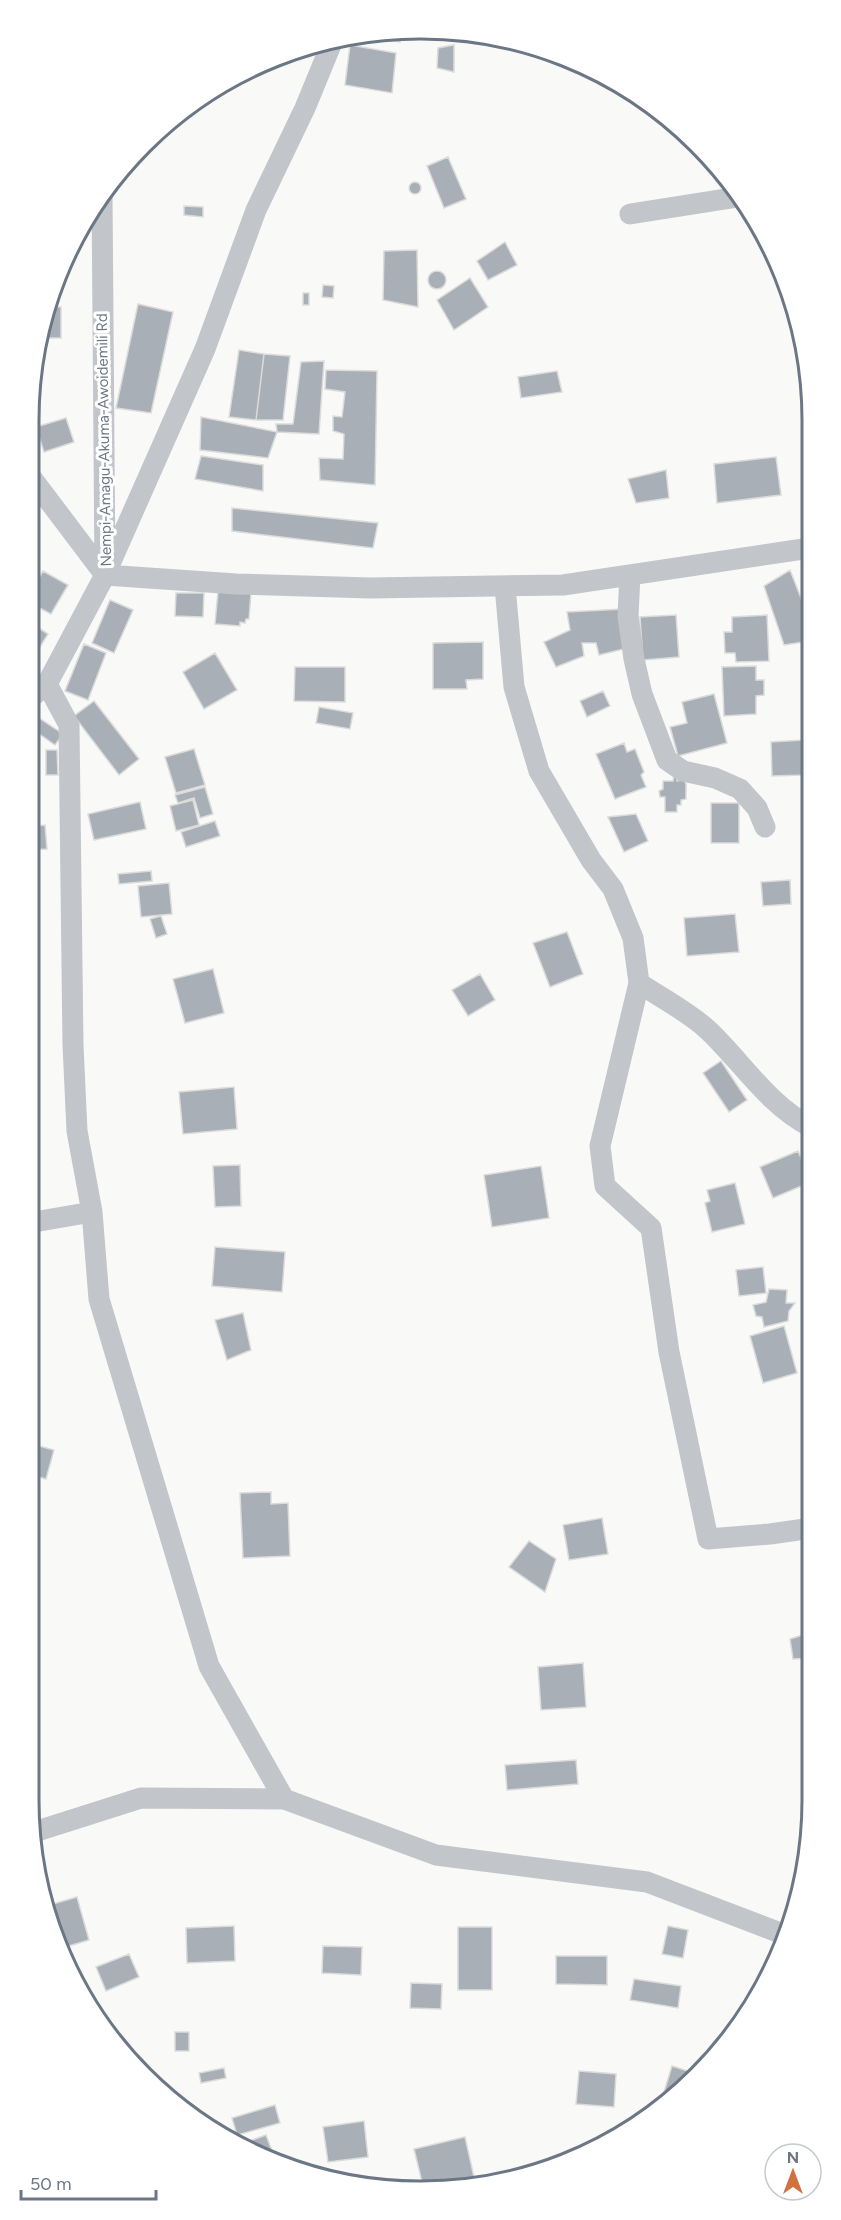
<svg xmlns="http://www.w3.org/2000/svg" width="841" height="2220" font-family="Figtree,sans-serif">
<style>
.building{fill:#a9afb6;stroke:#dbdbda;stroke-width:1.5}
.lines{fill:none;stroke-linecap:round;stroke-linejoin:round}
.minor{stroke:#c2c5c9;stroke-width:21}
.labels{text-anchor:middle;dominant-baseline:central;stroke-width:6;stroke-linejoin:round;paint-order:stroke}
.street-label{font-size:15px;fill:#6c7785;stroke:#fff}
.rim{fill:none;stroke:#6c7785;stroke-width:3}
</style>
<rect width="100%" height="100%" fill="#f9f9f8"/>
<path class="building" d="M404 31 400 42 373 35 374 32Z
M350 45 396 53 392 93 345 85Z
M454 45V72L437 68 438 48Z
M448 157 466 199 444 208 427 166Z
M409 188a6 6 0 1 1 12 0a6 6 0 1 1-12 0Z
M184 206 203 207V217L184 215Z
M505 242 517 265 488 280 477 261Z
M417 250 418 307 383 300 384 251Z
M65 258 64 281H56Z
M428 280a9 9 0 1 1 18 0a9 9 0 1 1-18 0Z
M470 278 488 307 454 330 437 300Z
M323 285 334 286 333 298 322 297Z
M303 293H309V305H303Z
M138 304 173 312 151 413 116 408Z
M46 307H61V338H42L43 317Z
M239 350 264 354 256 420 229 417Z
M264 354 290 356 283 420H256Z
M324 361 319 434 277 432 276 424H293L301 362Z
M326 370 377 371 375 485 320 480 319 458 343 459 344 434 333 431V416L342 417 345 392 325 389Z
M557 371 562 392 521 398 518 377Z
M201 417 277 432 268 458 200 450Z
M66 418 74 442 44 452 36 427Z
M201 456 263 465V491L195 479Z
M776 457 781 495 717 503 714 464Z
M666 470 669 498 636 503 628 479Z
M232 508 378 523 373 548 232 531Z
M790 570 810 621V641L784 645 764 586Z
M43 571 68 585 51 614 28 602V596Z
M218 591 251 593 249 619H246L245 623 240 622V626L215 624Z
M176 593H204L203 617 175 616Z
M110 600 133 610 114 653 92 643Z
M623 609 628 648 599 655 596 643H582L584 656 556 667 544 642 570 630 567 612Z
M676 615 679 657 643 660 640 617Z
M767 615 769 661 736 662 735 653H725L724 632H732V617Z
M28 621 48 634 32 660 28 658Z
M483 642V679L466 680 467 689H433V643Z
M84 644 106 653 88 700 65 691Z
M215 653 237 690 204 709 183 672Z
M756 666V680H764V695L756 696V714L724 716 722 667Z
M295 667H345V702L294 701Z
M603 691 610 706 587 717 580 701Z
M714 694 727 743 678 756 670 727 687 723 682 702Z
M803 700H810V713H804Z
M94 701 139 759 119 775 74 716Z
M319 707 353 713 350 729 316 723Z
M33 714 63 734 55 745 28 726V720Z
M28 733 40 740 30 753 28 752Z
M804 740 806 765H810V771H806V775L772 776 771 742Z
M624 743 627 752 635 749 644 772 641 775 646 787 615 799 596 754Z
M194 749 205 785 176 793 165 757Z
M46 750H57L58 775H46Z
M674 776H677V781L684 780 686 784V799L681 800V805H677V812H665V797H660L659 791 663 789V781H673Z
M205 787 213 814 200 818 194 798 178 803 175 795Z
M193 800 199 825 176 831 170 806Z
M140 802 146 829 94 840 88 814Z
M711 803H739V843H711Z
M39 808V820L28 821V809Z
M636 814 648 841 624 852 608 817Z
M215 821 220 836 186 847 181 832Z
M45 825 47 849 28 850V827Z
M151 871 152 881 119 884 118 874Z
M790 880 791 904 763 906 761 882Z
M169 883 172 914 141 917 138 886Z
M735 914 739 952 687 956 684 918Z
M161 916 167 934 156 938 150 919Z
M567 932 583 974 550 987 533 943Z
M213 969 224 1013 185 1023 173 979Z
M480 974 495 1000 468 1016 452 990Z
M721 1061 747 1100 729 1112 703 1073Z
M234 1087 237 1129 183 1134 179 1092Z
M798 1151 811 1182 773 1198 760 1167Z
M240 1165 241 1206 215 1207 213 1166Z
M541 1166 549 1218 492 1227 484 1175Z
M735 1183 745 1224 712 1232 705 1203 710 1201 707 1190Z
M215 1247 285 1252 282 1292 212 1286Z
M763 1267 766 1293 739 1296 736 1270Z
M769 1289 787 1290 786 1303H795L789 1311 788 1321 764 1327 762 1317 756 1316 753 1305 766 1302Z
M243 1313 251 1350 227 1360 215 1320Z
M784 1326 797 1373 763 1383 750 1336Z
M28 1443 54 1450 46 1479 28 1474Z
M271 1492V1504L288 1503 290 1556 243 1558 240 1493Z
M602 1518 608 1554 569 1560 563 1525Z
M529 1541 556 1559 545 1592 509 1567Z
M812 1632V1658L793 1659 790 1639Z
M583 1663 586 1707 541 1710 538 1667Z
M576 1760 578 1784 507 1790 505 1765Z
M77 1897 89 1940 62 1948 49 1926 46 1906Z
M234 1926 235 1961 187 1963 186 1928Z
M668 1926 688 1930 683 1958 662 1954Z
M458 1927H492V1990H458Z
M323 1946 362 1947 361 1975 322 1973Z
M129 1954 139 1977 106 1991 96 1967Z
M556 1956H607V1985L556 1984Z
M634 1979 681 1986 678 2008 630 2000Z
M411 1983 442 1984 441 2009 410 2008Z
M175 2032H189V2051H175Z
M672 2066 694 2073 660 2105Z
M224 2068 226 2078 201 2083 199 2073Z
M579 2071 616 2074 614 2107 576 2104Z
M275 2105 280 2123 237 2135 232 2118Z
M364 2121 368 2157 328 2162 323 2127Z
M266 2135 274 2156 246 2146 244 2143Z
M465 2137 474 2177 435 2186H423L414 2149Z"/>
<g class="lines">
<path class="minor" d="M630 214 738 197
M28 473 105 575 236 584 370 588 563 585 810 548
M105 575 205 349 256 210 305 108 333 40
M630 575 628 616 634 659 642 694 667 760 683 771 715 778 740 789 757 808 765 827
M505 586 514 687 539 771 591 860 613 889 633 938 639 983 600 1146 605 1186 651 1228 669 1352 708 1539 770 1534 812 1528
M47 684 69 725 73 1045 77 1131 92 1212 99 1299 209 1666 284 1799 436 1855 647 1882 783 1934
M28 700 47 684 105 575 102 194
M639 983C660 997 690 1013 708 1030 742 1062 768 1105 811 1127
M28 1223 92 1212
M34 1832 141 1798 284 1799"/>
</g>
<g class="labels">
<g class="street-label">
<text transform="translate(104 440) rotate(-91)">Nempi-Amagu-Akuma-Awoidemili Rd</text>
</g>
</g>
<path d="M0 0H841V2220H0ZM420 39H421A381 381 0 0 1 802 420V1800A381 381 0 0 1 421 2181H420A381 381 0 0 1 39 1800V420A381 381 0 0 1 420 39Z" fill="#fff" fill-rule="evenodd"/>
<path class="rim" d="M420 39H421A381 381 0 0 1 802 420V1800A381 381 0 0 1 421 2181H420A381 381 0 0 1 39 1800V420A381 381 0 0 1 420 39Z"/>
<g transform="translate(793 2172)"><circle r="28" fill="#ffffff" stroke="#c4c9ce" stroke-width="1.5"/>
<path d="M0-4.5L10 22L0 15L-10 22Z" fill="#d17140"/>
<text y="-9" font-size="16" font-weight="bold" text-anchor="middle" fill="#6c7785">N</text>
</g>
<path d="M21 2190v9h135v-9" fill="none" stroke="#6c7785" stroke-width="3"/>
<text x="30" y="2190" font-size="18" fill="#6c7785" stroke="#ffffff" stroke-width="4.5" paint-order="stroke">50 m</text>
</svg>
